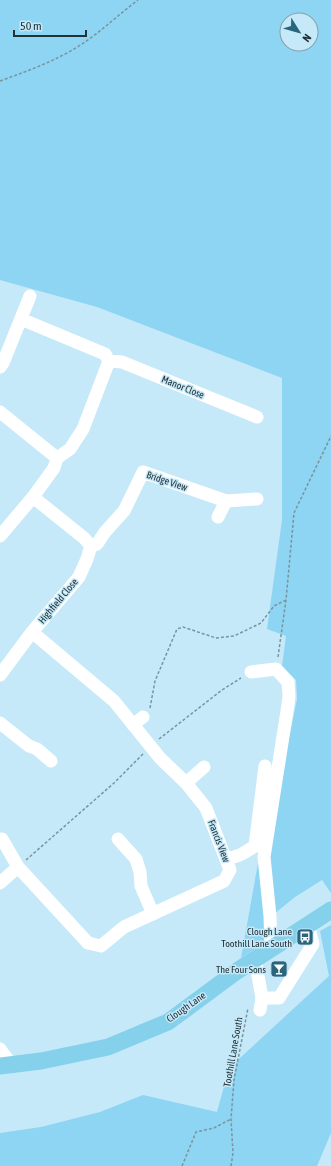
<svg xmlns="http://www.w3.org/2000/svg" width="331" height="1166" font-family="'Asap Condensed',sans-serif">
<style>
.green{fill:#8ed4f3;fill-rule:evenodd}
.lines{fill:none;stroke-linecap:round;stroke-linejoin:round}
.path{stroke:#7a949f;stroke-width:1.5;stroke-dasharray:3 2;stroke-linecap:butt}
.minor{stroke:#fff;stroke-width:13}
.major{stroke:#85d1eb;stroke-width:17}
.labels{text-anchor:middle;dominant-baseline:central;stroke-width:3;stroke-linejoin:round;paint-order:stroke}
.street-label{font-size:10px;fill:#243238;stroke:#c5e9f8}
.poi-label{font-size:10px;fill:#243238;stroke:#c5e9f8;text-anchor:end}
</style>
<rect width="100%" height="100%" fill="#c5e9f8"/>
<path class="green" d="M0 0H331V893L322 880 295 897 274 914 270 856 286 753 297 699 296 680 282 666 286 636 267 629 282 520V378L97 307 0 280ZM287 20H311V44H287Z
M260 852 269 940 241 958Z
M331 925V1133L317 1166H0V1133L41 1127 100 1112 143 1095 217 1112 229 1068 329 976 320 931Z"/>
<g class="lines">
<path class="path" d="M0 81C33 69 64 58 92 37 108 25 122 12 138 0
M278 657 286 600 294 513 331 436
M150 708 155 681 177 629 183 627 216 638 234 636 261 623 274 606 286 600
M159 739 222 690 241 678
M26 860 114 783 143 754
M182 1166 196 1132 214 1128 231 1119
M231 1166 233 1153 231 1119 234 1080 248 1008"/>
<path class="minor" d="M21 319 105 354 109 361 83 429 70 449 57 458
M109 361 122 362 257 417
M0 367 3 363 30 296
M0 412 57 458 54 468 33 497 84 538 91 546
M218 517 226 501
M0 536 33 497
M91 546 97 544 105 532 124 511 143 472 226 501 257 499
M251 672 276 669 288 682 289 696 287 711 264 857 270 916 271 948
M0 675 32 632 79 577 87 559 91 546
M0 723 29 746 37 749 51 761
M133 725 143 717
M186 783 204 767
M2 839 18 867 88 943 101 946 124 927 224 881 230 870 206 808 186 783 160 758 114 701 32 632
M118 839 136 859 140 872 141 886 153 914
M226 858C237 858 246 852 255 846L265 766
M0 883 18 867
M255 959 262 998H279L313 944 308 925
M260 1010 262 998
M0 1049 11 1064"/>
<path class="major" d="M0 1066 41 1061 108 1047 168 1022 237 971 331 910"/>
</g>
<defs>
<g id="bus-square" transform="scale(0.9)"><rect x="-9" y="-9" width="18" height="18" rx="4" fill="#29657c" stroke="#c5e9f8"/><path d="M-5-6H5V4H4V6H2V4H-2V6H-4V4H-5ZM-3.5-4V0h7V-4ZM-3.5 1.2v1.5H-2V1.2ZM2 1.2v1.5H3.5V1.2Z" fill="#fff"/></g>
<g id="bar-square" transform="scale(0.9)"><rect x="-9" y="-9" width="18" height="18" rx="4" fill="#29657c" stroke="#c5e9f8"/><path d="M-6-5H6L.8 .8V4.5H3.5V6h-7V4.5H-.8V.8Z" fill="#fff"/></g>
</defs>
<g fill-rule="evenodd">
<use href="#bus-square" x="305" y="937"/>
<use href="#bar-square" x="279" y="969"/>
</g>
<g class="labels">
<g class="street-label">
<text transform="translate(183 387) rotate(22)">Manor Close</text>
<text transform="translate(167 481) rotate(19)">Bridge View</text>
<text transform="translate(58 601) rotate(-50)">Highfield Close</text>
<text transform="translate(219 841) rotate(69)">Francis View</text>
<text transform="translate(186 1007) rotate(-35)">Clough Lane</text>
<text transform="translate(233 1052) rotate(-80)">Toothill Lane South</text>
</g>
<g class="poi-label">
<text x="292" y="931">Clough Lane<tspan x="292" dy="12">Toothill Lane South</tspan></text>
<text x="266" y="969">The Four Sons</text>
</g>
</g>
<g transform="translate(299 32) rotate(127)"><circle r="19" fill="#c5e9f8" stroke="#85a0ab"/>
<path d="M0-3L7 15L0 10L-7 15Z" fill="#29657c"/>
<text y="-6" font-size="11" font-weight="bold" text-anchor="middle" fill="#243238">N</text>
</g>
<path d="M14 30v6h72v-6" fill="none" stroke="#243238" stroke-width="2"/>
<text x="20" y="30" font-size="12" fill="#243238" stroke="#c5e9f8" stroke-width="3" paint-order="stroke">50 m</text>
</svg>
